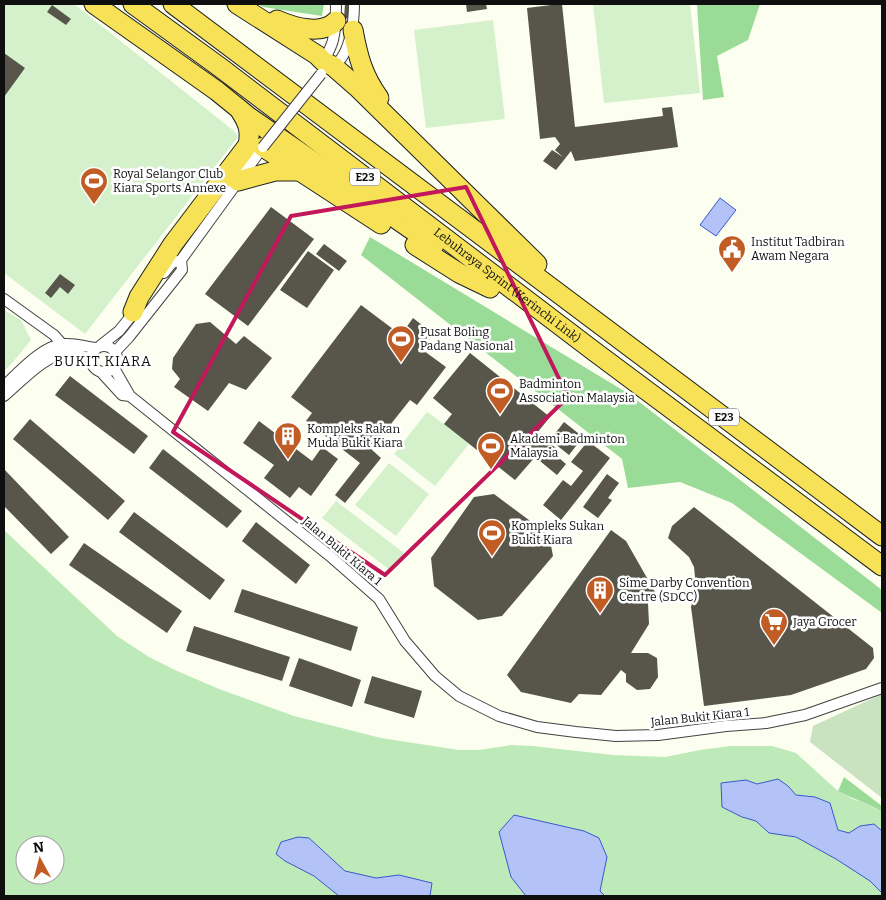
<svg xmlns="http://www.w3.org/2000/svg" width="886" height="900" font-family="Bitter,serif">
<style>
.green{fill:#beeab9;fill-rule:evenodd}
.forest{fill:#9bdb98}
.cemetery{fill:#c9e2c0}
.pitch{fill:#d4f1cb}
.water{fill:#b4c3f7;stroke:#3a57cf}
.building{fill:#58554b}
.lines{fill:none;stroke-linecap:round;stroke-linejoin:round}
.street-casing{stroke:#424242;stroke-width:12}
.highway-casing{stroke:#202020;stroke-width:21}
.street{stroke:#fff;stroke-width:10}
.highway{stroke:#f6e157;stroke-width:19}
.street-bridge-casing{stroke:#424242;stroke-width:12;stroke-linecap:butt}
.street-bridge{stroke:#fff;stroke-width:10}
.marked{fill:none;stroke:#c2185b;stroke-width:4;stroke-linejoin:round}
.labels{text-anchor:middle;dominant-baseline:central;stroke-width:5;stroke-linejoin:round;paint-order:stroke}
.shield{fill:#fff;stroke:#575757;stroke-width:1}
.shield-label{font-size:11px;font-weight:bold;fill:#0f0f0f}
.poi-label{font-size:12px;fill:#0f0f0f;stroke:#fff;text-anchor:start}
.street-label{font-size:12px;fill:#0f0f0f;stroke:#fff}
.neighbourhood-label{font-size:14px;letter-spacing:1px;fill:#0f0f0f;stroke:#fff}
</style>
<rect width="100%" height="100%" fill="#fcfff0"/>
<path class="green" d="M4 530 117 636 149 657 175 670 219 689 294 716 381 738 459 750H479L511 745 533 746 613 755 665 757 700 750 731 746H772L796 753 838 791 853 799 867 804 882 812V896H4ZM25 845H55V875H25Z"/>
<path class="forest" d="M258 4H324L322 16 263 7Z
M697 4H760L748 40 717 56 724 97 703 100Z
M370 237 629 394 882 590V613L732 503 680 482 628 488 622 459 361 255Z
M844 777 882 806V812C868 803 853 799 838 791Z"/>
<path class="cemetery" d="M882 694V798L810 742 813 726Z"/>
<path class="pitch" d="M4 4H74L234 131 238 137 85 334 4 273Z
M593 4H690L700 93 604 103Z
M493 20 505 119 426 128 414 30Z
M4 310 21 320 31 340 13 362 4 371Z
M470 353 550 417 537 433 556 448 552 453 566 464 557 475 535 457 515 480 469 444 435 486 394 454 427 412 444 424 452 414 433 398Z
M389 463 429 494 396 536 355 505Z
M336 501 404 553 391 571 322 518Z"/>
<path class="water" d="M720 198 736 210 716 236 700 225Z
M778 779 788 786 796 795 815 797 830 803 838 830 849 833 860 826 874 824 882 831V893L870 881 836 859 796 837 769 833 756 821 742 817 722 807 721 783 746 780 757 784Z
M514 815 584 831 599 838 607 857 600 891 605 896H526L511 877 499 832Z
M298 837 309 838 345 871 376 878 399 875 432 883 430 896H339L314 876 285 861 276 854 281 842Z"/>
<path class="building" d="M345 4H352L351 19 344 18Z
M466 4H486L487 9 467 12Z
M551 4H562L575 127 663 116 662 108 672 107 678 147 575 161 571 151 556 170 543 161 552 150 563 157 555 150 560 144 555 137 540 139 527 8 551 5Z
M52 5 71 19 66 25 47 12Z
M4 53 25 68 4 97Z
M271 207 314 239 248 326 205 294Z
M324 244 347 261 339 271 316 254Z
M308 251 334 270 307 308 280 290Z
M60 274 75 285 68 294 60 287 51 298 45 293Z
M361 305 401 335 413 318 431 332 420 348 446 367 417 405 410 400 371 449 381 458 345 503 335 495 360 463 306 421 312 413 291 397Z
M210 322 236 344 244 336 272 358 246 390 229 383 208 411 174 387 180 379 172 369 173 358 196 324Z
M470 353 550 417 537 433 556 448 552 452 566 464 557 475 535 457 515 480 444 424 452 414 433 398Z
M70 376 148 436 134 454 55 395Z
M30 419 125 501 108 520 13 439Z
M259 421 312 461 322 447 338 459 311 496 299 487 290 498 264 478 274 465 243 443Z
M564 422 583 437 569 455 550 440Z
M588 441 610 458 561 520 543 505 563 480 571 486 583 471 571 462Z
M163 449 242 511 227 528 149 468Z
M4 469 69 537 51 554 4 506Z
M607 474 619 483 608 498 612 500 598 518 583 507Z
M494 494 549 535 553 556 502 616 478 620 434 586 431 558 474 497Z
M694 507 873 648 874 658 866 669 791 695 704 706 691 607 696 587 694 567 689 557 668 538 672 526Z
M134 512 225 580 210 600 119 532Z
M256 522 310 565 296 584 242 541Z
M611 530 626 541 655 592 648 603 649 624 631 653H648L657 658 658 677 650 689 637 690 626 682V674L621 670 601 695 579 694 571 703 521 692 507 675Z
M84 543 182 611 167 633 69 565Z
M242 589 358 627 351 651 234 612Z
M194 626 290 657 282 681 186 651Z
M299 658 361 680 352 707 289 686Z
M372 676 422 691 414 718 364 703Z"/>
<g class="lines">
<g class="street-casing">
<path id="street" d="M325 66C324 57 331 49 333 40 336 28 336 16 336 4
M330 68C350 59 354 23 354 4
M164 273 172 263 181 260 263 147
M4 299 54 335 62 344
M91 359a13 13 0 1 1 26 0a13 13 0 1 1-26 0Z
M100 346 119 331 136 310
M115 352 129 337 182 270 181 260
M114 368 130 396 330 556 379 599 405 641 435 676 459 696 499 716 537 727 576 732 616 736 658 735 726 726 766 723 805 715 882 688
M101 372 122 395 130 396
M4 386C19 372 43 345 64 344 75 343 86 347 96 348
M4 396C21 382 48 351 71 353 78 354 84 357 90 358"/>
</g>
<g class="highway-casing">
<g id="highway">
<path d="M94 4 217 91 249 117 434 245"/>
<path id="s1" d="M133 4 221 68 595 352 882 566"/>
<path d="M173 4 882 536"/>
<path d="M237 4 317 55 324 62 333 66 357 87 537 264"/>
<path d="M277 20C293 27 322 36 336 21"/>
<path d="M353 30C358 57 363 76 379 98"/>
<path d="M263 147 381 224"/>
<path d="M238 181 275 171H299"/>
<path d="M415 245 459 273 490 288"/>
<path d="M133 312 139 297 173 244 248 145C251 131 248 123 241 112"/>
</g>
</g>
<use href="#street" class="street"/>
<use href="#highway" class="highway"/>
<g class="street-bridge-casing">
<path id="street-bridge" d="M263 147 321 74"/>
</g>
<use href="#street-bridge" class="street-bridge"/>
</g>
<path class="marked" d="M466 187 568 397 385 575 173 432 291 216Z"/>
<defs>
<g id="stadium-pin" transform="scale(1.4375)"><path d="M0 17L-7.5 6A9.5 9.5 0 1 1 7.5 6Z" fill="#c15d24" stroke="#fff"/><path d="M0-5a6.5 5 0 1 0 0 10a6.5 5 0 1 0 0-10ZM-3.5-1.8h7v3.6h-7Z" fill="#fff"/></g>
<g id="civic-pin" transform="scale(1.4375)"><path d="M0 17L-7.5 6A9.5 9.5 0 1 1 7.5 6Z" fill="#c15d24" stroke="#fff"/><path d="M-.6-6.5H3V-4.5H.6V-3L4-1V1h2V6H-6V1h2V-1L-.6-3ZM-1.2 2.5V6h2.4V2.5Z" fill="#fff"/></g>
<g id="building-pin" transform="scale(1.4375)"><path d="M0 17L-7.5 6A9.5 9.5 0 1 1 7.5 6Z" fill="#c15d24" stroke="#fff"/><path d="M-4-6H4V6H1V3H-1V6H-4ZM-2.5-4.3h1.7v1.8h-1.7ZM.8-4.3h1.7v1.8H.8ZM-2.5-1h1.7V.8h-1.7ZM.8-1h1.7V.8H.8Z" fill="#fff"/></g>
<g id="supermarket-pin" transform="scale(1.4375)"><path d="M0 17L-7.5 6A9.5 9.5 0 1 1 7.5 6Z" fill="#c15d24" stroke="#fff"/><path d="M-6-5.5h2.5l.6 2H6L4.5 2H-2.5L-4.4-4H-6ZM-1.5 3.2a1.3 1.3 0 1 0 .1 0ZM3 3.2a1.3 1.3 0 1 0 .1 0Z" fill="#fff"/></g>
</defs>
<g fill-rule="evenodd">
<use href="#stadium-pin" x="94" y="181"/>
<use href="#civic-pin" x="732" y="249"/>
<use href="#stadium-pin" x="401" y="339"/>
<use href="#stadium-pin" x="500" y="391"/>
<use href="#building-pin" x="288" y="436"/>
<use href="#stadium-pin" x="491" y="446"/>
<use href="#stadium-pin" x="492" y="533"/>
<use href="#building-pin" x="600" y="590"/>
<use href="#supermarket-pin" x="774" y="622"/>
</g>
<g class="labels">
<g class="shield">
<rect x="350" y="168.5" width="30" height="17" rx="4"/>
<rect x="709" y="408.5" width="30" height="17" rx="4"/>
</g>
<g class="shield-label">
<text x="365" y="177">E23</text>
<text x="724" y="417">E23</text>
</g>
<g class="poi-label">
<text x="113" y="174">Royal Selangor Club<tspan x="113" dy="14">Kiara Sports Annexe</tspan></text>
<text x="751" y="242">Institut Tadbiran<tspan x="751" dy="14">Awam Negara</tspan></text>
<text x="420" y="332">Pusat Boling<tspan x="420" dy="14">Padang Nasional</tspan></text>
<text x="519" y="384">Badminton<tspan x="519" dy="14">Association Malaysia</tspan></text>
<text x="307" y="429">Kompleks Rakan<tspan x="307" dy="14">Muda Bukit Kiara</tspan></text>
<text x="510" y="439">Akademi Badminton<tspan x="510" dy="14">Malaysia</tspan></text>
<text x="511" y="526">Kompleks Sukan<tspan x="511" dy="14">Bukit Kiara</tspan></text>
<text x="619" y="583">Sime Darby Convention<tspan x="619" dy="14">Centre (SDCC)</tspan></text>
<text x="793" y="622">Jaya Grocer</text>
</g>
<g class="street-label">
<text stroke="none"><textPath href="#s1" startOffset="468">Lebuhraya Sprint (Kerinchi Link)</textPath></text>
<text transform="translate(342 551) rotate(40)">Jalan Bukit Kiara 1</text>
<text transform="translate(700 717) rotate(-6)">Jalan Bukit Kiara 1</text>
</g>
<g class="neighbourhood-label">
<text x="103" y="361">BUKIT KIARA</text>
</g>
</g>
<rect width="886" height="900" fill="none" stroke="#0f0f0f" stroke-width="10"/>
<g transform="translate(40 860) rotate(353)"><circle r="24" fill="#ffffff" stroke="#9f9f9f"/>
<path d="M0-4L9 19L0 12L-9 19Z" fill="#c15d24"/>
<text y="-8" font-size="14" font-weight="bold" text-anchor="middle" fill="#0f0f0f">N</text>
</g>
</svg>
